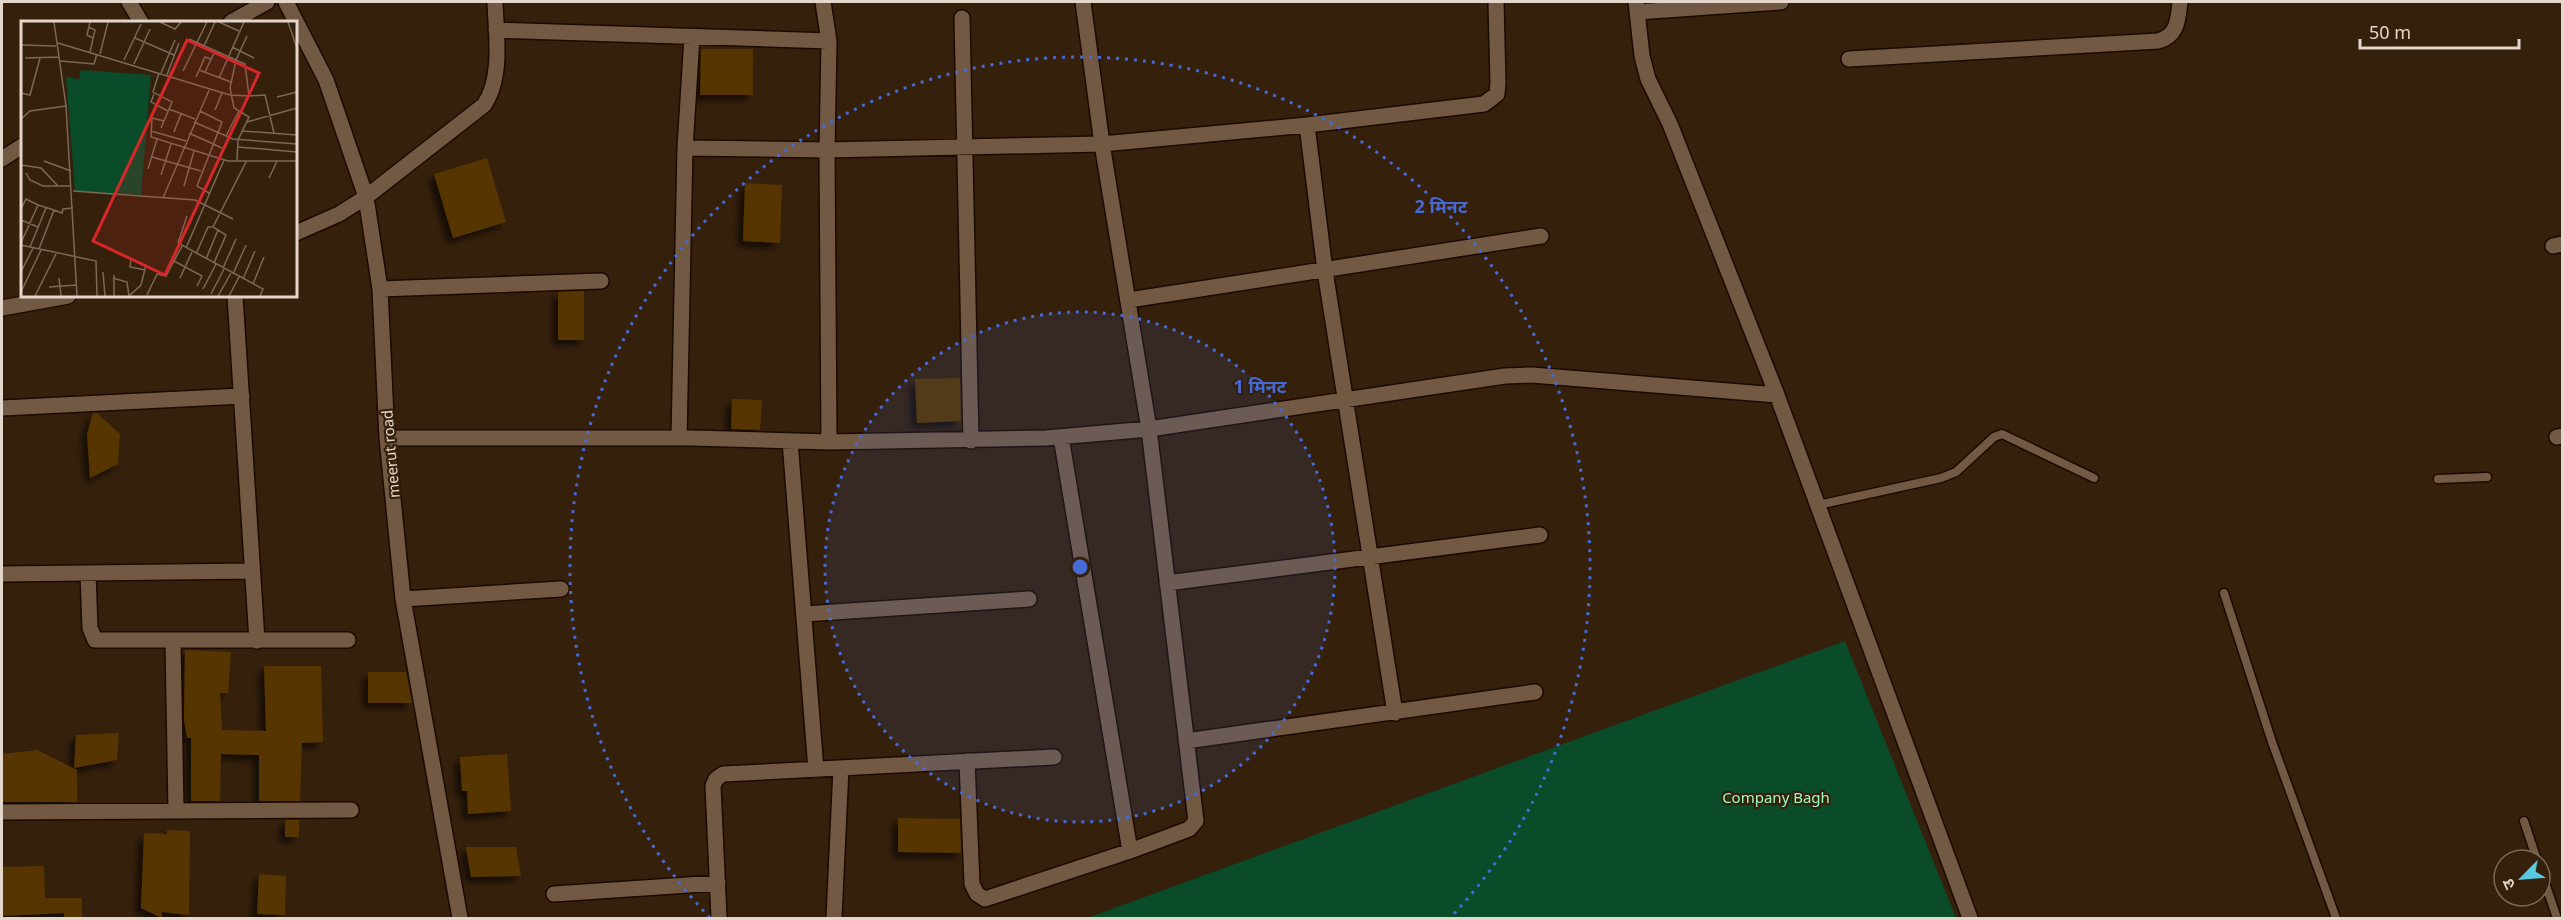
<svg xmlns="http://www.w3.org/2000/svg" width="2564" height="920" font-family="'Noto Sans','Noto Sans Devanagari',sans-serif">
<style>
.green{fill:#0a4b2a}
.building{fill:#573503;filter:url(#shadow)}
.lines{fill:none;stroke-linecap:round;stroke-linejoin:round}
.lane-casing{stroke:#1c0900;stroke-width:11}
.street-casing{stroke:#1c0900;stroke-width:18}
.lane{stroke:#725944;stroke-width:8}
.street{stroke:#725944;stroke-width:15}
.ring{fill:none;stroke:#4569d5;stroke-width:3;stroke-dasharray:3 6}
.labels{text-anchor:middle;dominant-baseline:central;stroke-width:4.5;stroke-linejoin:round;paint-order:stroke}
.street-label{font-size:15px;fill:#e4d6ca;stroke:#35200c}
.park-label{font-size:15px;fill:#9bfbbe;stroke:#35200c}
.inset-road{fill:none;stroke:#7b6958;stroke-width:1.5}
.view{fill:#d62828;fill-opacity:0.15;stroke:#d62828;stroke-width:3}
.inset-edge{fill:none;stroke:#e4d6ca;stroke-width:3}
.centre{fill:#4569d5;stroke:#35200c;stroke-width:3}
.ring-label{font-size:18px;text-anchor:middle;font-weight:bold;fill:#4569d5;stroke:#35200c;stroke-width:4.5;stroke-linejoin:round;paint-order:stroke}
</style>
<defs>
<filter id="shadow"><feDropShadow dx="-5.5" dy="5.5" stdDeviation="3" flood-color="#0009"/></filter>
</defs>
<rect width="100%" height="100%" fill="#35200c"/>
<path class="green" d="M1845 641 1956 918H1087Z"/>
<path class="building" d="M701 49H753V95H700Z
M487 158 506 222 453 238 434 174Z
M745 183 782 185 780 243 743 241Z
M584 291V340H558V292Z
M960 378 961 421 917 423 915 379Z
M732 399 762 400 760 430 731 429Z
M93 413H97L120 434 118 464 90 478 87 434Z
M185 650 231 652 228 693H220L222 730 266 731 264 666H321L323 742 302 743 300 801H259V755L221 754 220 801H191V738H187L184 720Z
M368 672H406L412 703H368Z
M119 733 117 760 74 768 76 735Z
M37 750 77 770V802H2V754Z
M507 754 511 811 468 814 467 791H462L460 757Z
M898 818 960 819 961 853 898 852Z
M285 820H299V837H285Z
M167 830 190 831 189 915 162 912V918L141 908 144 833 167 834Z
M466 847H516L521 876 471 877Z
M44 866 45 898H82V918H64V913L2 916V867Z
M259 874 286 876 285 915 257 914Z"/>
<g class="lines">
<g class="lane-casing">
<path id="lane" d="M2438 479 2487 477
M1818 505 1941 478 1956 472 1994 437 2002 434 2094 478
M2224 593 2272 742 2336 918
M2524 821 2537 860
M2540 868 2557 918"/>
</g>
<g class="street-casing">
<path id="street" d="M129 2 141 22
M286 2 326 80 366 197 380 289 387 438 403 599 460 918
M823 2 829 41 827 150 829 442
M1636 2 1642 56 1648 79 1670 124 1777 395 1970 918
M1637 12 1781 2
M962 18 971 441
M231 22 267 2
M496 30 829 41
M1849 59 2158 41C2178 36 2178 19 2180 2
M1307 125 1325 271 1395 713
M685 148 692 37
M2 159 22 146
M296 233 339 214 366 197 484 105C503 78 496 33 495 2
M2553 246 2562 244
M380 289 601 281
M235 296 257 641
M1129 300 1541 236
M2 308 68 296
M2 408 242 396
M1061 437 1130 851
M2557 437 2562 436
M387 438H692L829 442 1046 438 1149 429 1505 376 1532 375 1777 395
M679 438 685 148 827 150 1102 144 1307 125 1484 104 1497 94 1498 83 1496 2
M790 441 816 770
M88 573 90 628 95 640H348
M2 574 252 571
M1167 583 1540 535
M403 599 561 589
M804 614 1029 599
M173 641 176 811
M1186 741 1535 692
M967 761 972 884 977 894 985 899 1130 851 1189 829 1196 821 1149 429 1102 144 1083 2
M2 812 351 810
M554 894 718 883
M719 918 713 786 716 779 723 774 1054 757
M834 918 841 768"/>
</g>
<use href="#lane" class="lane"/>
<use href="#street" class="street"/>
</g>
<circle cx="1080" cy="567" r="255" fill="#4569d5" fill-opacity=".12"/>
<g class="ring">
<circle cx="1080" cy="567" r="255"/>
<path d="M710 918A510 510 0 1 1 1450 918"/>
</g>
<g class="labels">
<g class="street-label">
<text transform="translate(390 454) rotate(-95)">meerut road</text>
</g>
<g class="park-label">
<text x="1776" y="797">Company Bagh</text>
</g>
</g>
<g transform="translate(21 21)">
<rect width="276" height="276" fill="#35200c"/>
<path d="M60 49 130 54 120 174 54 170 45 56 58 58Z" fill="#0a4b2a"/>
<path class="inset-road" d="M33 1 45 85 56 275M69 1 66 14 72 17M139 1 154 8 160 1M198 1 218 10M267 1 276 27M67 6 74 9 69 31M114 17 153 34M168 18 224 43 228 75 244 74 253 112M37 22 209 74 228 75M0 24 35 25M183 25 194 1M211 26 233 37M79 33 87 1M4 37 38 36M103 39 120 3M39 40 73 43 76 33M113 43 129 8M178 49 210 61M162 50 186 1M184 51 194 30M138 52 132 71 151 81 140 107M140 52 154 19M146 54 158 22M175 56 184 36 190 38M198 57 223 1M0 72 9 74 19 37M133 73 130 81 147 90M256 76 276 71M148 88 174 98M194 89 201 72M179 90 201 101 176 165 188 172M0 98 9 90 45 85M143 100 131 97 130 116 207 140H276M173 101 212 118 276 123M226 101 276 87M130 110 165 120M221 110 276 114M153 111 160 93M168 112 201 127M205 115 218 90M217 126 276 131M131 136 180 150M23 140 50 150M216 140 217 119 228 96 213 87 209 67 215 39 226 15M0 144 20 147 37 165H49M127 148 136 118M5 152 9 159 22 165H37M140 154 150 123M248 157 256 140M163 165 173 130M52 170 174 179 212 198M142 177 189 67M0 188 5 178 17 184M166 195 157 222 242 268 239 275M0 199 17 206M0 222 17 184 33 189M0 224 75 240 76 275M9 226 25 187M165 227 203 139M18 228 33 189 41 192 42 188 52 187M175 233 187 206H191M110 237 109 246 124 249M185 238 197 209M153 240 181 255 176 265M193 242 205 214 192 206 225 141M202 247 215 218M0 251 12 227M82 251 84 275M212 253 225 224M93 254V275M38 257 40 275M92 257 106 261 108 275M159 257 171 231M222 258 234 230M232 263 243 236M28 266 55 264M182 268 195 243M0 271 20 229M190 273 203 248M126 274 136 253 145 255 161 225M14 275 35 233M108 275 120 264 125 244M197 275 210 252M208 275 218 256"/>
<path class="view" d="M166 19 238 52 144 254 72 220Z"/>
<rect width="276" height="276" class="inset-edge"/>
</g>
<circle cx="1080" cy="567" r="9" class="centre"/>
<g class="ring-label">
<text x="1441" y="213">2 मिनट</text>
<text x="1260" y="393">1 मिनट</text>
</g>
<rect width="2564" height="920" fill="none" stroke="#e4d6ca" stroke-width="6"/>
<g transform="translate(2522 878) rotate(245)"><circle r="28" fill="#35200c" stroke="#7b6958" stroke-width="1.5"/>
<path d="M0-4.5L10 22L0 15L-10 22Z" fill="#58c9e3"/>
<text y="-9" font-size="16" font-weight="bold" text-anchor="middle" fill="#e4d6ca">उ</text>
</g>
<path d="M2360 39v9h159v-9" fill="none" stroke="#e4d6ca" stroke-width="3"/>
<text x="2369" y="39" font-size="18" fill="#e4d6ca" stroke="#35200c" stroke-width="4.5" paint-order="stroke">50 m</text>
</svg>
